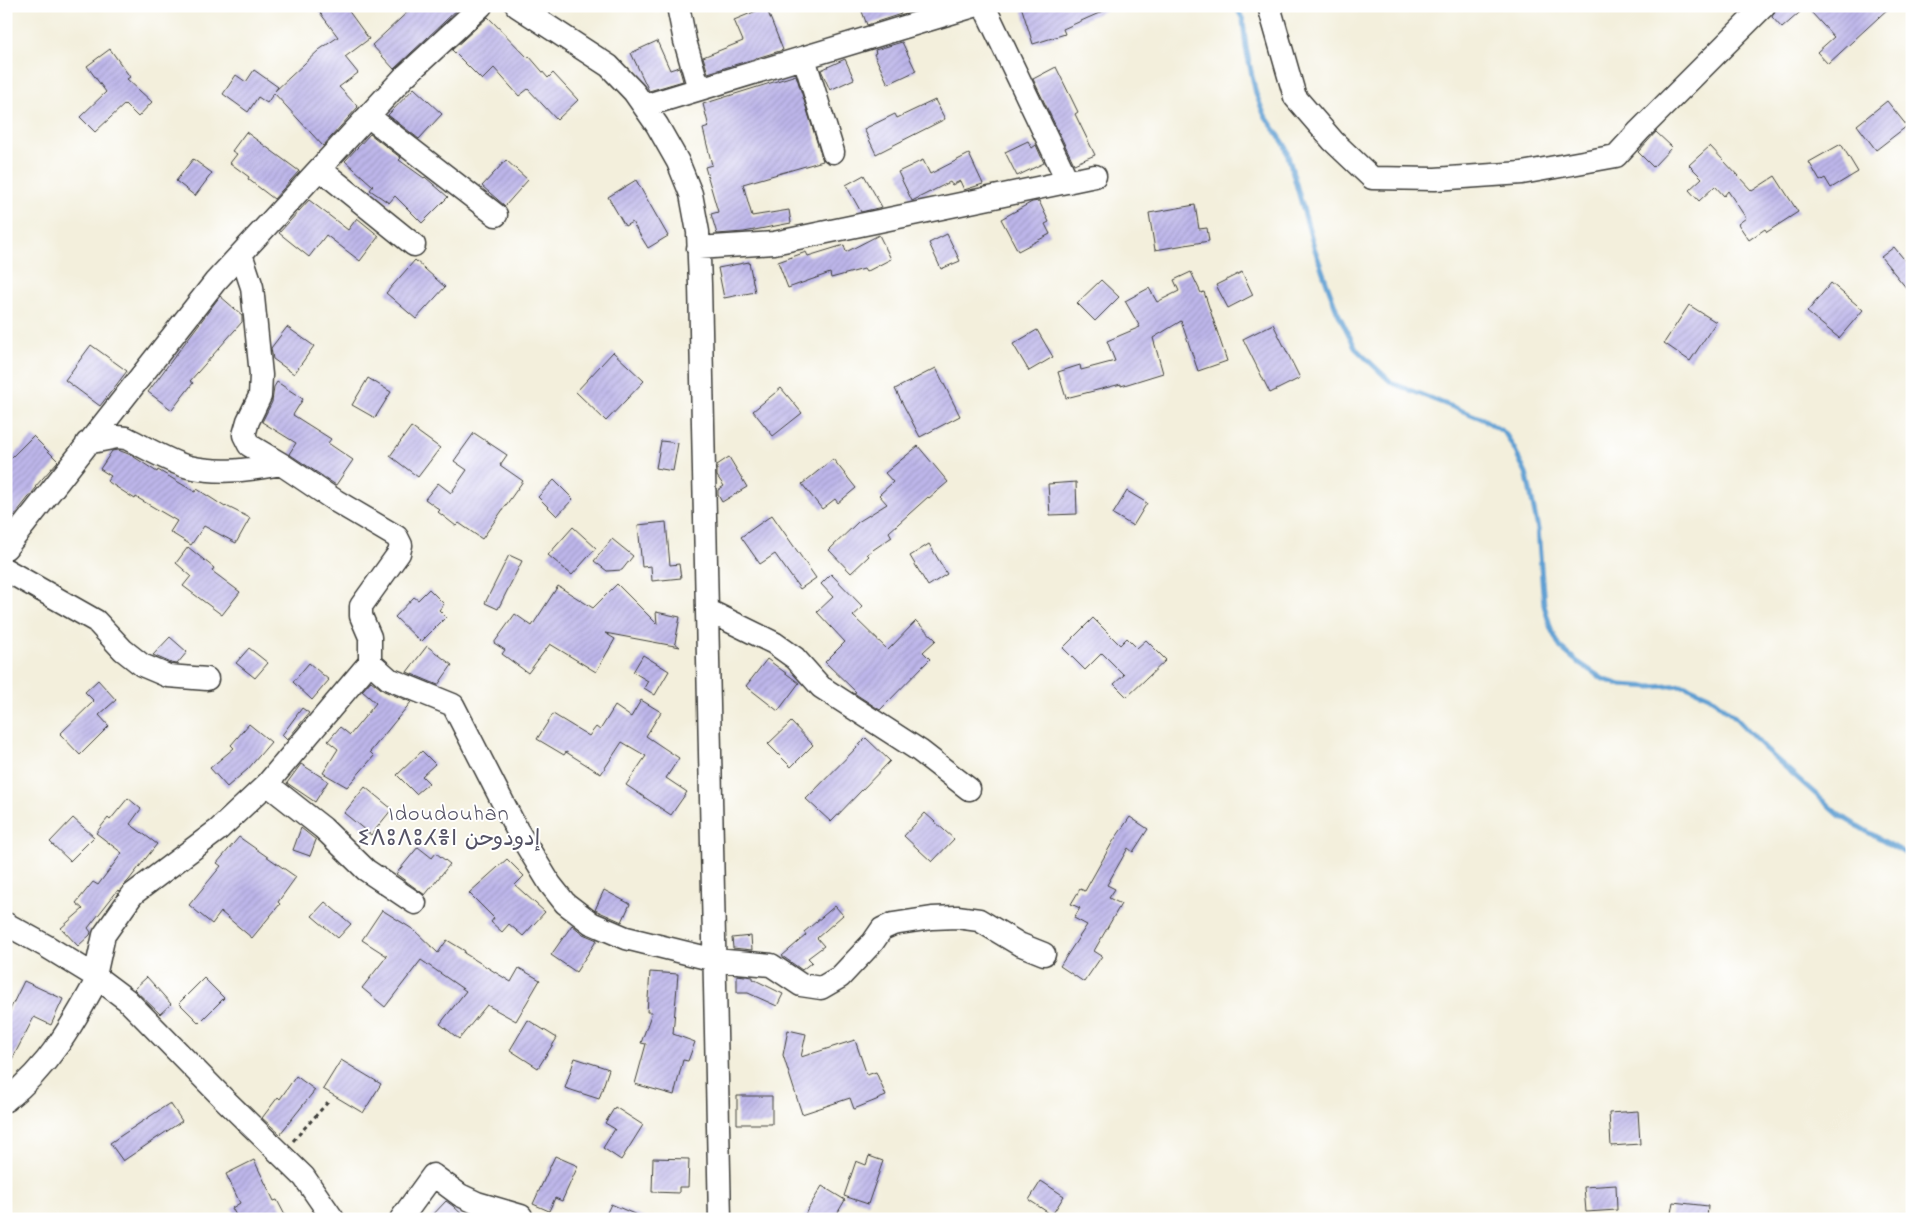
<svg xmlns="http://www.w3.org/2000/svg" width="1918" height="1225" font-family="'Indie Flower','Playpen Sans Arabic','Noto Sans Tifinagh',sans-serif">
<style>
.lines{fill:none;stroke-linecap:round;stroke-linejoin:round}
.stream{stroke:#5f9fd2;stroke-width:5}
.building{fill:url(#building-hatch)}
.minor-casing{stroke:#3c3c39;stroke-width:25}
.path{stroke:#3c3c39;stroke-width:3;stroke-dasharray:4 4;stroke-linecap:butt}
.minor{stroke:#fff;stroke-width:22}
.labels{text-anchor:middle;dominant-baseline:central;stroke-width:4;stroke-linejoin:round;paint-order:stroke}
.quarter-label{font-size:22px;letter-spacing:1px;fill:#545264;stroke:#fff}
</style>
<defs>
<pattern id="building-hatch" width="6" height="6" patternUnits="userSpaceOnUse" patternTransform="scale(1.25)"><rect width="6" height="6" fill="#bdb6ea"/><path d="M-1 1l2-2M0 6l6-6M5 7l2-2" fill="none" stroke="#a29cc8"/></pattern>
</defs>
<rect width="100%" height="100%" fill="#fff"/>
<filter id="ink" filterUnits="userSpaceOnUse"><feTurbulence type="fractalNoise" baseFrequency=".02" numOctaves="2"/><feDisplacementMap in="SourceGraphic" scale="10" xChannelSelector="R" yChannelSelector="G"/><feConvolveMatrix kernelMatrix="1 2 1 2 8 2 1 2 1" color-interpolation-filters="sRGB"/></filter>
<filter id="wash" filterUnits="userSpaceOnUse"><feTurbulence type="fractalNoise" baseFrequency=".0096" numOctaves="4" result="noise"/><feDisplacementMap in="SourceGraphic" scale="20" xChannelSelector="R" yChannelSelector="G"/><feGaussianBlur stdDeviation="1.12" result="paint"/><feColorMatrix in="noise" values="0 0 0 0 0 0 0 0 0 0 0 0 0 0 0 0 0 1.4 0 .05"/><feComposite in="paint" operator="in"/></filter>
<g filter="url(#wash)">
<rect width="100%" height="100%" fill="#f3efdc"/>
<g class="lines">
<path class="stream" d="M1236 6 1243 20 1246 48 1256 94 1264 114 1285 145 1314 247 1327 284 1337 311 1356 349 1392 383 1483 419 1505 433 1515 450 1527 476 1538 529 1544 605 1551 629 1560 647 1575 660 1603 679 1621 685 1652 687 1684 685 1709 696 1733 715 1765 749 1839 815 1878 838 1912 857"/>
</g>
<g id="blocks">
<path class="building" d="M315 6H345L369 39 345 57 358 73 339 87 358 107 323 146 274 93 267 103 258 97 248 112 223 94 236 75 246 82 254 70 278 87 275 91 319 50 338 37Z
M414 6H461L394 69 372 45Z
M860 6H899L901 14 867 25Z
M1021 6H1115L1063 29 1065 34 1033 44Z
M1777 6H1807L1782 28 1772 17Z
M1817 6H1891L1828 64 1817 52 1834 37 1811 12Z
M766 7 783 50 708 73 703 57 743 41 734 20Z
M488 17 528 58 529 56 548 78 553 73 578 100 557 120 528 89 519 96 494 68 482 80 452 50Z
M657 41 670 70 679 67 683 81 649 91 631 53Z
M902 42 916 71 888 84 874 54 876 53 875 50Z
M110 49 130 77 127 79 152 102 138 117 125 104 95 132 80 117 106 92 87 66Z
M845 59 854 79 830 90 821 70Z
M1056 67 1078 112 1075 114 1095 155 1074 164 1033 79Z
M796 75 823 161 743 184 752 216 789 210 791 223 744 232 717 234 711 214 718 212 705 167 712 165 703 129 709 127 703 104Z
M414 88 442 114 419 139 388 115Z
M935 100 945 119 876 154 864 129 895 114 897 118Z
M1887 101 1907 126 1876 150 1857 125Z
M246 132 299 171 274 199 248 179 249 177 230 163 237 154 232 151Z
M1656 132 1672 147 1653 167 1638 152Z
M370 134 401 158 399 160 424 178 425 177 448 197 422 223 395 196 389 203 370 190 373 186 345 161Z
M1028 141 1032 148 1036 145 1044 163 1017 176 1005 152Z
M1841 144 1858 172 1831 188 1825 178 1820 181 1809 162Z
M1710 146 1752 191 1775 176 1798 212 1767 232 1765 229 1749 240 1738 224 1746 218 1728 191 1724 196 1715 186 1699 201 1689 190 1702 178 1689 165Z
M969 154 983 184 964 190 960 181 952 185 950 182 912 201 898 172 923 160 930 174Z
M193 159 212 173 195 196 176 181Z
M506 160 528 180 505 206 482 186Z
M864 175 882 207 861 212 846 185Z
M636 180 668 236 648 248 632 222 625 226 608 197Z
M309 200 348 230 357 218 379 236 360 261 326 235 309 257 279 233Z
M1039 201 1049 222 1045 224 1050 234 1018 251 1001 219 1032 202Z
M1195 205 1199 229 1207 228 1209 241 1155 250 1149 213Z
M947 234 960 261 941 269 929 243Z
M879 235 891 259 866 272 864 269 831 278 830 273 788 288 778 262 806 252 808 256 844 245 846 252Z
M1894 247 1912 269V295L1881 257Z
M415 260 445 287 416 319 386 293Z
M749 262 755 292 724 298 718 268Z
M1191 272 1201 293 1204 292 1227 361 1198 371 1181 321 1153 338 1163 373 1121 386V384L1066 398 1058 372 1080 365 1081 370 1115 361 1107 341 1140 327 1125 301 1149 288 1157 302 1179 291 1174 280Z
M1242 272 1253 295 1228 308 1216 285Z
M1101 280 1119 297 1095 321 1077 303Z
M1831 283 1863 310 1839 338 1807 312Z
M220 296 242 315V322L190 381 193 383 172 410 148 392Z
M1689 305 1716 322 1690 361 1664 343Z
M1273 324 1300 378 1270 393 1243 339Z
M287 327 314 346 294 374 273 359 271 348Z
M1037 330 1053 357 1029 371 1013 344Z
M91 345 127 371 100 406 65 380Z
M613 352 644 381 606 421 576 392Z
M936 368 960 416 920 437 895 389Z
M368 378 391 392 375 418 352 405Z
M277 382 303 399 293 415 331 439 328 443 353 460 336 485 289 454 296 443 262 422 272 402 274 387Z
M781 388 802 413 773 436 753 411Z
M411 427 440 448 418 477 390 456Z
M474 433 507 455 500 465 523 481 482 539 459 523 456 526 438 512 440 510 425 499 438 483 451 493 467 470 454 461Z
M33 436 58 461 35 487 36 488 6 526V463Z
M661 441 678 443 673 471 656 468Z
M918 446 948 482 929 498 928 497 889 532 892 537 867 554 869 556 851 573 829 550 858 522 887 504 879 495 893 482 885 473Z
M118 450 131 455 157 472 158 470 195 492 197 489 225 507 226 506 250 518 236 543 204 526 191 545 170 532 177 521 136 497 135 499 107 481 111 476 100 469 112 451Z
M729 457 747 487 722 502 718 495V490L724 486 717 476V465Z
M833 459 856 488 838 503 835 499 822 509 802 484Z
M554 480 573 499 557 516 538 497Z
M1076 482 1077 514 1050 515 1048 484Z
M1127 491 1147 503 1133 526 1113 514Z
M772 515 816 578 800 589 775 554 760 564 741 537Z
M666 522 670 565 679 564 681 578 652 581 651 566 642 567 638 525Z
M573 527 596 548 572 575 548 555Z
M612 539 633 556 622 570 607 571 594 561Z
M929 544 947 574 928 586 910 556Z
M188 547 214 568 212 571 240 592 222 615 183 586 191 576 176 563Z
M509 555 522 561 498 609 485 603Z
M831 574 863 607 853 616 888 650 916 621 936 640 923 652 930 659 880 710 854 693 856 692 825 662 845 642 817 612 833 597 821 584Z
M617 584 657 624 656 612 680 617 675 643 680 647 605 633 615 639 596 672 550 644 528 673 502 654 505 650 494 643 515 614 532 626 558 586 593 608Z
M429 589 444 604 439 610 446 617 421 642 395 617 414 597 418 600Z
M1093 618 1120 645 1127 638 1137 648 1146 640 1166 660 1127 697 1114 684 1124 675 1102 653 1085 670 1063 648Z
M170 637 187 652 177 664 171 663 153 655Z
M427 646 452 665 438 685 407 672Z
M249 648 268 663 255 678 236 663Z
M643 655 669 671 655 695 644 688 648 681 633 672Z
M767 659 799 683 778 711 746 686Z
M309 663 329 680 312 700 293 682Z
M98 680 116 700 99 715 109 726 80 755 60 734 94 701 85 692Z
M371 681 384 691 411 702 370 752 374 756 347 787 323 773 338 749 328 741 340 727 350 735 376 703 362 691Z
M641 700 661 712 646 736 679 758 666 778 687 792 671 815 626 785 646 756 622 742 601 774 566 752 564 755 537 739 553 714 589 736 596 727 600 730 615 706 631 717Z
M302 708 309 713 287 740 282 735Z
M791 722 813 745 791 767 768 744Z
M249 724 271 742 248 769 227 787 210 768 234 748 231 745Z
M866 738 890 761 831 822 806 799Z
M422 751 435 764 422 776 429 783 416 794 397 775Z
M301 764 328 781 315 802 287 783Z
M365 787 392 809 371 835 344 813Z
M128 798 141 809 130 824 157 844 129 880 119 891 118 890 88 928 91 932 90 935 78 946 61 928 83 909 76 903 93 882 98 885 122 853 96 833 108 818 110 820Z
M925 813 954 839 932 862 904 836Z
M1130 817 1148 829 1133 852 1128 848 1107 885 1115 889 1109 898 1121 904 1094 951 1102 956 1084 982 1060 966 1087 925 1074 918 1080 908 1071 904 1080 889 1085 891 1112 843Z
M73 818 94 837 70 861 50 842Z
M301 828 316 840 310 856 293 850Z
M239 837 296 877 278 902 280 904 252 938 221 912 212 924 189 905 221 866 217 863Z
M418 847 432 858 436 853 450 864 425 895 396 874Z
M507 859 524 876 515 885 545 912 523 936 509 924 502 932 491 922 494 918 469 893Z
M604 890 630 904 622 922 595 910Z
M325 902 351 924 338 938 312 916Z
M835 906 843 915 817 938 824 946 808 958 812 962 802 970 782 956 806 935 804 932Z
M382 910 414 930 438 953 447 940 465 951 464 953 511 982 519 968 540 980 516 1021 487 1005 459 1039 440 1024 466 991 421 960 385 1007 362 988 387 956 362 940Z
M572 925 583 934 597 940 576 972 551 955Z
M751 936 752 950 733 948 732 938Z
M650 972 678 974 673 1034 695 1042 688 1061 683 1060 674 1095 635 1084 646 1044 641 1043 652 1012H647Z
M737 975 753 977V979L783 994 777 1006 748 993H737Z
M147 977 171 1004 160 1014 134 989Z
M204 978 224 998 199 1023 179 1003Z
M24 981 63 999 51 1025 34 1017 6 1071V1018Z
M528 1020 557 1038 538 1068 510 1050Z
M788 1030 806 1034 801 1057 855 1040 867 1075 876 1072 886 1096 854 1109 850 1098 802 1114 783 1055Z
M575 1058 609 1069 599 1099 565 1088Z
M341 1060 381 1084 363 1113 323 1089Z
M296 1076 315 1090 280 1134 262 1118 278 1097 280 1099Z
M737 1096H772V1124H737Z
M170 1103 182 1121 123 1161 110 1143Z
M615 1107 643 1125 621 1160 603 1148 615 1129 605 1123Z
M1638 1111 1640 1144 1611 1146 1609 1113Z
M555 1156 578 1166 562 1201 555 1198 549 1211 533 1204Z
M869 1156 883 1161 868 1204 844 1196 856 1161 866 1165Z
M653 1158 689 1159 688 1187H679V1193L652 1192Z
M254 1160 274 1201 277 1200 287 1219H238L232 1208 240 1203 226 1174Z
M1041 1181 1064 1196 1052 1215 1029 1200Z
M1616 1185 1617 1210 1586 1212 1584 1187Z
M822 1186 845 1200 834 1219H802Z
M446 1201 453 1206 467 1219H429Z
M1673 1202 1708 1206 1707 1219H1670Z
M611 1204 646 1219H604Z"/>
</g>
</g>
<g filter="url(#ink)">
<use href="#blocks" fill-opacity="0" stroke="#3c3c39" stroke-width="1"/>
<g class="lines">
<g class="minor-casing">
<path id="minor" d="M517 6 609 66 634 92 657 125 678 162 691 194 698 232 700 284 720 1219
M678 6 685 41 699 89
M984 6 1068 182
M1269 6 1295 97 1333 141 1372 178 1435 179 1522 173 1616 156 1639 131 1764 6
M804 58 833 152
M644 106 974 6
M368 116 496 215
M320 169 414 245
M698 248 774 243 1095 176
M87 443 117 437 126 438C145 447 169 462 189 467 221 474 250 470 281 464
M6 548 215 282 404 77 481 6
M6 570 96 621 123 650 142 665 168 676 207 679
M707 610 774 643 795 658 821 687 920 751 969 789
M370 662 389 679 453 705 517 830 550 884 565 903 591 923 626 938 715 960 771 965 801 985 821 988 840 977 873 942 882 929 893 924 932 918 957 917 979 920 1019 944 1044 954
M267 784 323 828 366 870 415 903
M6 924 46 946 95 976 127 1000 224 1099 304 1177 333 1219
M95 976 104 935 133 894 218 830 267 784 370 662V637L361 616V606L399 553 401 545 397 537 336 501 281 464 249 445 244 435 248 421 260 396 261 375 252 287 241 254
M6 1100C49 1067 73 1024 98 978
M401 1219 433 1175 460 1195 477 1203 521 1216"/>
</g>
<path class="path" d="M293 1141 328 1102"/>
<use href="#minor" class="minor"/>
</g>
</g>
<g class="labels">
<g class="quarter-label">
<text x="449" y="815">Idoudouhan<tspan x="449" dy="25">ⵉⴷⵓⴷⵓⵃⴻⵏ إدودوحن</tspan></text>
</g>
</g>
<rect width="1918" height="1225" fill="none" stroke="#fff" stroke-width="25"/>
</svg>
